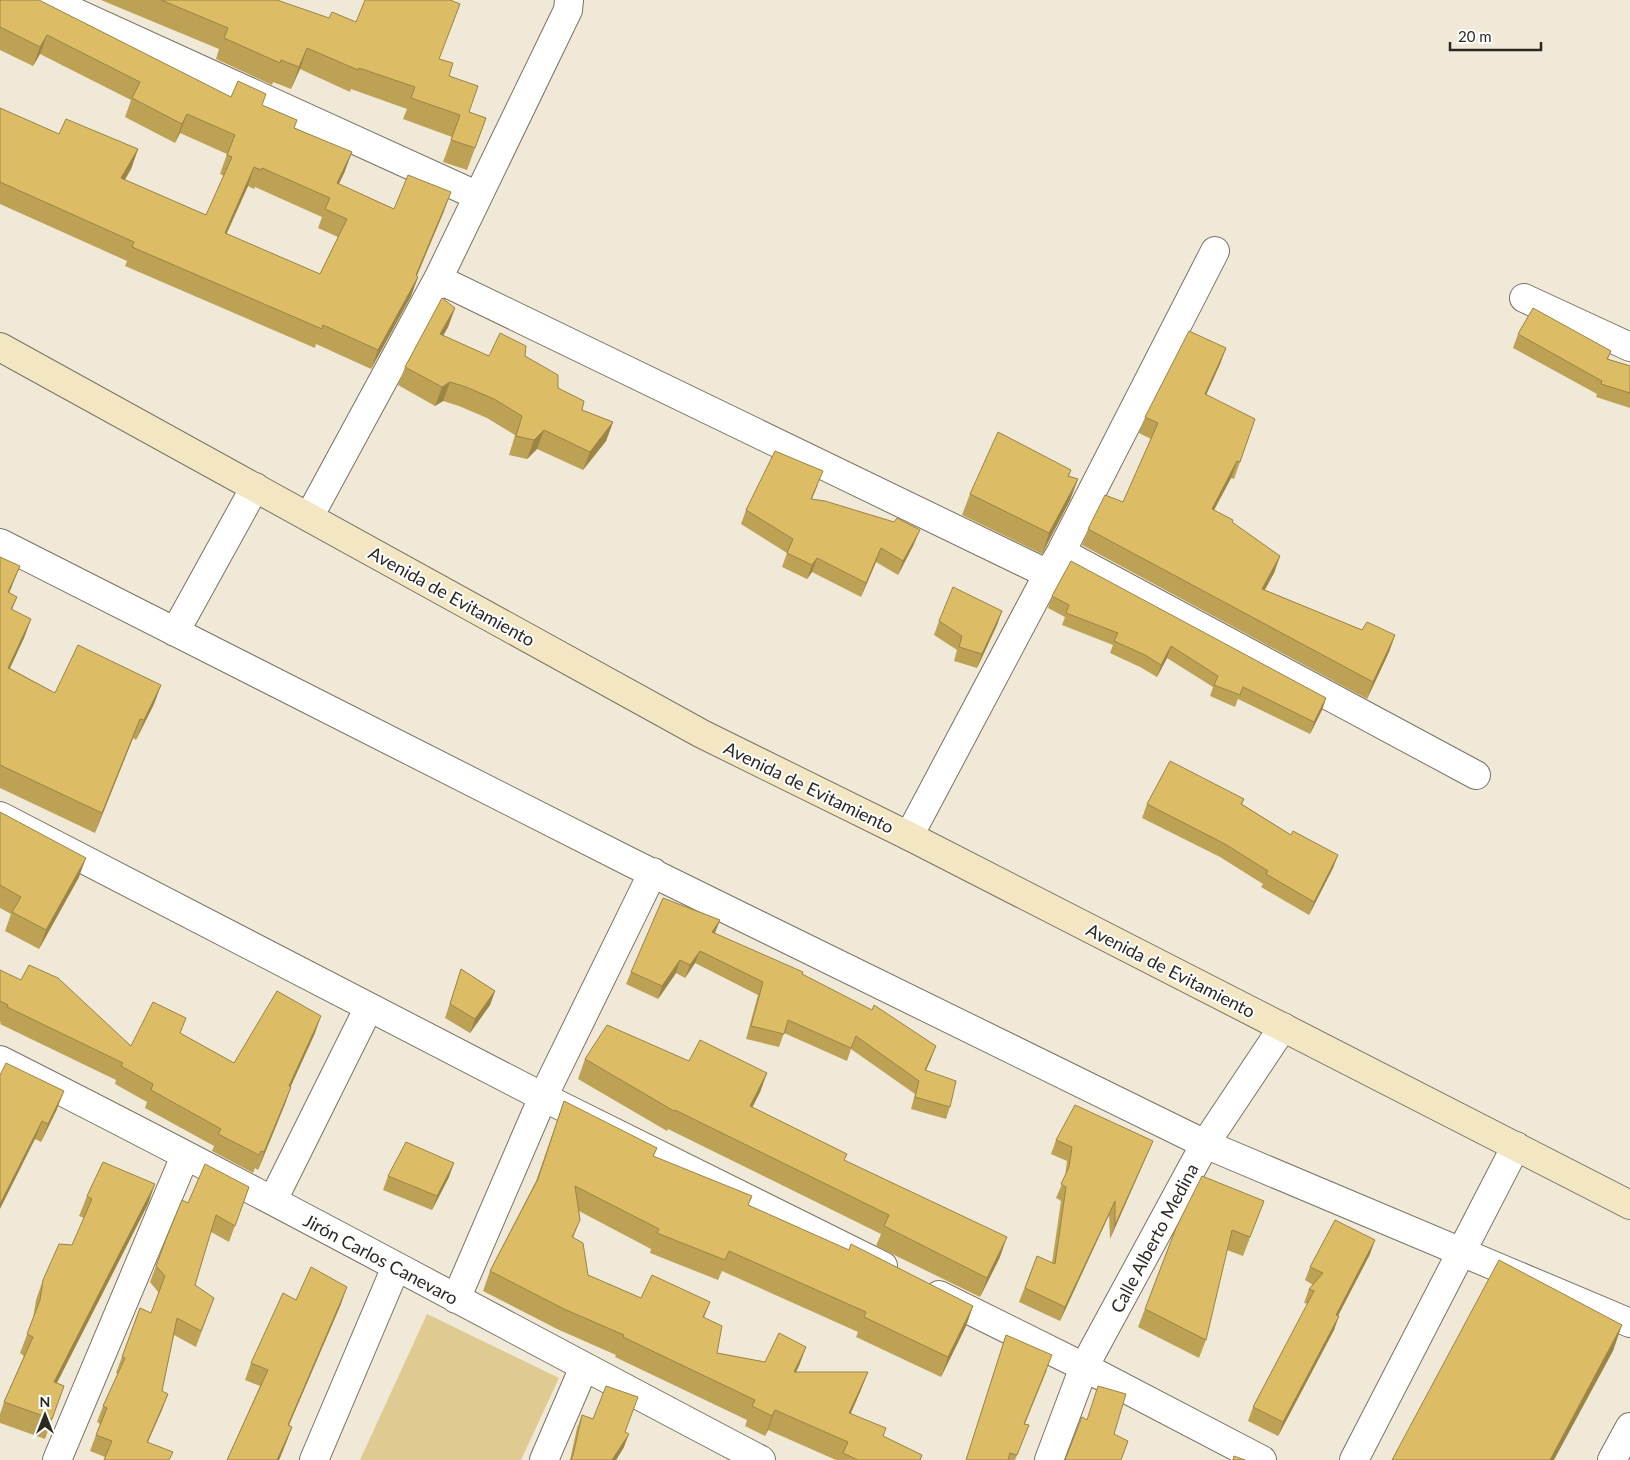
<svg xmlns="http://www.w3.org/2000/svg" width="1630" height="1460" font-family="Lato,sans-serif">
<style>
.green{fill:#dfca91}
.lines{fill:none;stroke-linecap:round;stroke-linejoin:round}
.street-casing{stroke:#7a7363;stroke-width:30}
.secondary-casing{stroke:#7a7363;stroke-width:30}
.street{stroke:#fff;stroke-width:28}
.secondary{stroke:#f3e7c3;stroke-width:28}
.wall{fill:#bda256;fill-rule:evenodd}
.shaded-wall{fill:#9a8446}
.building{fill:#dcbc64;stroke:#9a8446;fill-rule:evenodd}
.labels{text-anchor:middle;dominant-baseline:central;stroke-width:4;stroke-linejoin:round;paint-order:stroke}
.street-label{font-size:18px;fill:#2b2821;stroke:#fff}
</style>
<rect width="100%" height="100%" fill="#f0e9d7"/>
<path class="green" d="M427 1314 559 1378 521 1460H360Z"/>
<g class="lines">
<g class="street-casing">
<path id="street" d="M48 0 478 196
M438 279 1048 574
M1524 298 1630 347
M309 517 438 279 568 10 569 0
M0 543 632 863 1205 1144 1630 1323
M1061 552 1476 775
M175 632 255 487
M0 816 543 1097 883 1266
M909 836 1048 574 1061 552 1215 251
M0 1060C256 1189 508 1327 761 1460
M273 1200 369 1007
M939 1295 1084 1367 1262 1460
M456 1299 543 1097 653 872
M57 1460 185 1156
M314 1460 396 1267
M544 1460 584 1367
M1049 1460 1084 1367 1205 1144 1283 1027
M1354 1460 1516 1146
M1612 1460 1630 1427"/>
</g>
<g class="secondary-casing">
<path id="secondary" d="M0 347 702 734 909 836 1630 1205"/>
</g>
<use href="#street" class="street"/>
<use href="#secondary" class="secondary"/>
</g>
<path class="wall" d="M0 0 231 97 262 105 294 128 345 171 339 184 394 209 444 211 417 276 418 277 411 296 371 369 316 344 315 348 125 266 127 261 0 204V108L59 134 138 149 131 169 125 180 206 215 224 176 220 174 227 154 180 133 175 143 125 117 131 100 40 54 33 66 0 50ZM248 186 254 189 255 187 322 217 318 228 338 237 320 274 226 234Z
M101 0H278L277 1 439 59 469 112 486 118 467 170 443 162 452 137 403 119 407 109 351 89 350 92 300 69 291 89 273 82 272 85 216 59 219 49Z
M455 308 448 327 443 336 489 356H525L582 410 613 422 606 441 583 470 537 449 527 459 509 455 515 435 487 418 459 406 443 401 435 406 398 385 405 367Z
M1518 334 1611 351 1608 359 1630 366V408L1596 397 1597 394 1513 348Z
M1226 348 1220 364 1206 395 1255 419 1234 479 1231 478 1214 510 1280 556 1274 573 1265 590 1362 630 1395 635 1389 652 1367 699 1082 545 1088 529 1123 502 1151 439 1139 433 1145 417Z
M1071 470 1069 476 1078 479 1070 500 1042 554 962 515 970 494Z
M818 485 812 499 914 544 898 575 876 562 861 597 812 572 807 579 782 567 787 553 741 524 746 510Z
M0 557 12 586 9 593 17 597 12 610 31 619 24 638 10 668 55 693 161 685 154 704 136 740 133 738 95 833 0 788Z
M1052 596 1326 698 1322 710 1310 734 1238 699 1235 707 1210 696 1213 687 1167 658 1157 677 1140 667 1110 653 1113 645 1062 625 1065 617 1048 608Z
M1002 611 997 625 977 668 954 661 957 650 934 635 939 621Z
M1244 799 1242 804 1291 835 1338 855 1333 868 1309 915 1261 887 1263 884 1220 857 1142 818 1147 804Z
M0 812 79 877 39 949 5 931 11 914 0 908Z
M715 933 802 974 931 1059 926 1070 950 1107 946 1119 911 1109 915 1094 851 1049 847 1061 784 1033 779 1047 746 1039 758 995 695 963 685 978 676 973 658 999 626 984 631 972Z
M461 969 495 991 490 1005 470 1033 445 1018Z
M0 970 131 1046 180 1033 234 1063 315 1033 291 1086 285 1104 258 1170 255 1168 253 1173 212 1151 214 1146 145 1108 147 1102 115 1084 116 1080 0 1024 1 1022H0Z
M585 1059 689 1061 767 1073 760 1092 752 1107 845 1161 1000 1257 980 1297 876 1246 881 1234 668 1129 667 1131 578 1079Z
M0 1075 57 1109 41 1142 35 1139Z
M564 1101 653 1156 748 1205 973 1306 966 1326 941 1377 856 1337 858 1332 722 1271 718 1280 650 1253 651 1249 579 1211 580 1220 573 1238 588 1275 641 1298 710 1302 704 1318 717 1353 765 1362 806 1347 796 1372H868L860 1392 851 1413 883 1436 922 1455 920 1460H836L768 1430 765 1436 745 1426 747 1420 615 1357 616 1355 557 1329 483 1291 490 1271 536 1181Z
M1056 1140 1147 1155 1110 1239 1109 1215 1060 1321 1019 1302 1037 1256 1052 1263 1061 1201 1056 1198 1065 1177 1067 1161 1051 1154Z
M388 1176 449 1177 432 1210 383 1190Z
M249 1187 229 1242 211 1232 195 1285 214 1298 196 1347 174 1335 162 1391V1410L105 1457 90 1451 100 1424 97 1422 103 1406 118 1374 116 1373 140 1308 151 1313 159 1293 150 1282 166 1239 188 1203Z
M87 1196 148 1204 57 1383 64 1386 45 1439 0 1423V1414L4 1402 24 1356 20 1353 33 1319 36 1300 43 1280 72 1245 84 1218 79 1216Z
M1264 1201 1243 1256 1227 1250 1206 1340 1199 1358 1138 1327 1176 1228Z
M1370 1254 1338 1316 1334 1330 1278 1436 1248 1421 1253 1407 1308 1304 1304 1303 1309 1289 1313 1285 1305 1280 1310 1267Z
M296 1300 341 1304 289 1425 292 1427 286 1443 279 1460H227L260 1386 245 1380 251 1363Z
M1006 1335 1047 1370 1025 1424 1029 1425 1015 1460H966Z
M582 1415 625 1432 624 1447 616 1460H570L577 1428Z"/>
<path class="shaded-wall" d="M47 35 40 54 33 66 40 47Z
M307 48 300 69 291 89 299 67Z
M187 114 180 133 175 143 182 124Z
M138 149 131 169 114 197 121 178Z
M352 152 345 171 330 202 337 183Z
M254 167 248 186 218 253 225 233Z
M451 192 444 211 410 291 418 277 411 296 371 369 378 350 416 275Z
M455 308 448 327 433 353 440 334Z
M1226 348 1220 364 1199 411 1205 394Z
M450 382 443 401 435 406 442 387Z
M613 422 606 441 583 470 590 452Z
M544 430 537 449 527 459 534 440Z
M1237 461 1231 478 1206 525 1212 509Z
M1078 479 1070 500 1042 554 1049 533Z
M920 530 914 544 898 575 903 561Z
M881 548 876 562 861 597 866 583Z
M1280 556 1274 573 1256 605 1262 589Z
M817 558 812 572 807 579 812 565Z
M20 566 12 586 0 612 8 592Z
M1002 611 997 625 977 668 982 654Z
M31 619 24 638 1 687 8 668Z
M1395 635 1389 652 1367 699 1373 682Z
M1171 646 1167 658 1157 677 1161 665Z
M161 685 154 704 136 740 144 720Z
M1326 698 1322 710 1310 734 1314 722Z
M140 719 133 738 95 833 102 813Z
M1338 855 1333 868 1309 915 1314 902Z
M86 858 79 877 39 949 46 930Z
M720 920 715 933 707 945 712 932Z
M700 951 695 963 685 978 690 965Z
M680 960 676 973 658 999 662 986Z
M495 991 490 1005 470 1033 475 1019Z
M321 1016 315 1033 283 1103 289 1086Z
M936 1046 931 1059 920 1083 925 1070Z
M767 1073 760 1092 743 1126 750 1106Z
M291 1087 285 1104 258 1170 264 1152Z
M64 1091 57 1109 41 1142 48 1124Z
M42 1121 35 1139 0 1209V1204Z
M1153 1141 1147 1155 1110 1239 1115 1225Z
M454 1163 449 1177 432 1210 437 1196Z
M155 1184 148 1204 47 1402 54 1382Z
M1115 1201 1109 1215 1060 1321 1065 1307Z
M1007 1237 1000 1257 980 1297 987 1278Z
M1375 1240 1370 1254 1331 1329 1336 1315Z
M347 1287 341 1304 282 1441 288 1425Z
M973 1306 966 1326 941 1377 948 1357Z
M1339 1316 1334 1330 1278 1436 1283 1422Z
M1622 1325 1613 1351 1554 1460H1550Z
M806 1347 799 1366 786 1392 794 1372Z
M868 1372 860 1392 842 1433 849 1413Z
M168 1394 162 1410 141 1458 147 1442Z
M775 1410 768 1430 765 1436 772 1416Z
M292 1427 286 1443 279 1460H277Z
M629 1434 624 1447 616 1460H612Z"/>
<path class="building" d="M0 0H39L231 97 238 81 266 94 262 105 297 120 294 128 352 152 337 183 394 209 408 175 451 192 416 275 418 277 378 350 323 325 322 329 132 247 134 242 0 182V108L59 134 66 119 138 149 121 178 206 215 232 157 227 155 235 135 187 114 182 124 132 98 140 82 47 35 40 47 0 27ZM254 167 261 170 262 168 330 198 325 209 347 219 320 274 225 233Z
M161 0H277L329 18 332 12 356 22 365 0H450L460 4 439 59 453 63 449 76 478 86 469 112 486 118 475 148 451 140 460 115 411 98 415 87 359 68 358 70 307 48 299 67 281 60 280 63 224 38 228 28Z
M442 298 455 308 440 334 489 356 500 333 526 346 525 356 558 375V388L584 401 582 410 613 422 590 452 544 430 534 440 516 436 522 416 494 399 466 387 450 382 442 387 405 367Z
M1533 308 1611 351 1607 359 1630 366V393L1601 384 1602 381 1518 334Z
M1189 331 1226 348 1205 394 1255 419 1240 462 1237 461 1212 509 1233 520 1232 522 1280 556 1262 589 1362 630 1367 622 1395 635 1373 682 1088 529 1105 495 1123 502 1158 423 1145 417Z
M998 432 1071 470 1068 476 1078 479 1049 533 970 494Z
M775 451 823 471 811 499 825 501 894 522 897 518 920 530 903 561 881 548 866 583 817 558 812 565 787 553 793 539 746 510Z
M0 557 20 566 8 592 17 597 11 609 31 619 8 668 55 693 78 645 161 685 144 720 140 719 102 813 0 765Z
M1071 561 1326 698 1314 722 1243 687 1240 695 1214 685 1218 676 1171 646 1161 665 1145 655 1114 641 1118 633 1066 613 1069 605 1052 596Z
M953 587 1002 611 982 654 959 647 962 636 939 621Z
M1170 761 1244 799 1241 804 1291 835 1293 831 1338 855 1314 902 1266 874 1268 871 1225 844 1147 804Z
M0 812 86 858 46 930 12 912 21 897 0 885Z
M663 898 720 920 712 932 803 972 802 974 872 1010 874 1005 936 1046 925 1070 956 1081 950 1107 915 1097 919 1081 856 1036 851 1048 788 1020 784 1034 751 1026 763 982 700 951 690 965 680 960 662 986 631 972Z
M29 965 58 978 131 1046 153 1002 186 1018 180 1033 234 1063 277 991 321 1016 289 1086 291 1087 264 1152 261 1151 259 1155 218 1134 221 1129 151 1090 153 1084 121 1066 123 1063 7 1007 8 1005 0 1001V970L21 980Z
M461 969 495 991 475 1019 450 1004Z
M607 1025 689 1061 700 1040 767 1073 750 1106 847 1154 844 1160 1007 1237 987 1278 884 1226 889 1215 675 1110 674 1111 585 1059Z
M6 1063 64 1091 48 1124 42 1121 0 1204V1075Z
M564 1101 657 1148 653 1156 752 1196 748 1205 849 1250 851 1244 973 1306 948 1357 864 1317 866 1312 729 1251 725 1260 657 1233 659 1229 575 1186 580 1220 572 1237 583 1243 588 1275 641 1298 652 1275 710 1302 703 1317 722 1326 717 1353 765 1362 779 1333 806 1347 794 1372H868L849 1413 886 1428 883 1436 922 1455 920 1460H858L843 1453 848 1442 775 1410 772 1416 752 1406 755 1400 623 1337 624 1335 564 1309 490 1271 538 1179Z
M1075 1105 1153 1141 1115 1225V1201L1065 1307 1025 1288 1037 1256 1055 1264 1066 1187 1061 1184 1069 1167 1072 1147 1056 1140Z
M406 1142 454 1163 437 1196 388 1176Z
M103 1162 155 1184 54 1382 64 1386 52 1419 4 1402 33 1337 27 1334 40 1300 43 1280 59 1244 72 1245 92 1199 87 1196Z
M205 1164 249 1187 235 1226 216 1215 195 1285 214 1298 201 1331 177 1318 162 1391 168 1394 147 1442 173 1452 169 1460H104L112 1441 96 1435 107 1408 103 1406 125 1358 122 1357 140 1308 151 1313 165 1276 156 1266 166 1239 182 1200 188 1203Z
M1202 1176 1264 1201 1250 1237 1232 1230 1206 1340 1145 1309 1176 1228Z
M1335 1220 1375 1240 1336 1315 1339 1316 1283 1422 1253 1407 1314 1291 1309 1289 1323 1273 1310 1267Z
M1499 1260 1622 1325 1550 1460H1392Z
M311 1267 347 1287 288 1425 292 1427 277 1460H227L268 1370 251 1363 283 1293 296 1300Z
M1006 1335 1052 1355 1024 1424 1029 1425 1017 1455 1010 1453 1008 1460H966Z
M606 1386 638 1397 625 1432 629 1434 612 1460H571L573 1455 582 1415 593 1419Z
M1098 1386 1126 1394 1114 1434 1128 1441 1121 1460H1065L1082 1417 1087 1420Z
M1234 1456 1245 1460H1233Z"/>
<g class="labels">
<g class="street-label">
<text transform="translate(452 596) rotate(29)">Avenida de Evitamiento</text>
<text transform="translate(809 787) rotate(26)">Avenida de Evitamiento</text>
<text transform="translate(1171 970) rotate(27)">Avenida de Evitamiento</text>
<text transform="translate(1154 1238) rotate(-62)">Calle Alberto Medina</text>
<text transform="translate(381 1259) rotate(28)">Jirón Carlos Canevaro</text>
</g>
</g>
<g transform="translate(45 1415)" stroke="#ffffff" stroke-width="4" paint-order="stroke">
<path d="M0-4L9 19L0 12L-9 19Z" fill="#2b2821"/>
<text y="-8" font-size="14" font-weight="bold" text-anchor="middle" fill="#2b2821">N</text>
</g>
<path d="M1450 42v8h91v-8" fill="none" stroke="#2b2821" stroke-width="2.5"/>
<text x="1458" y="42" font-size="15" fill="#2b2821" stroke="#ffffff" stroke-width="4" paint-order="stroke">20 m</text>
</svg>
